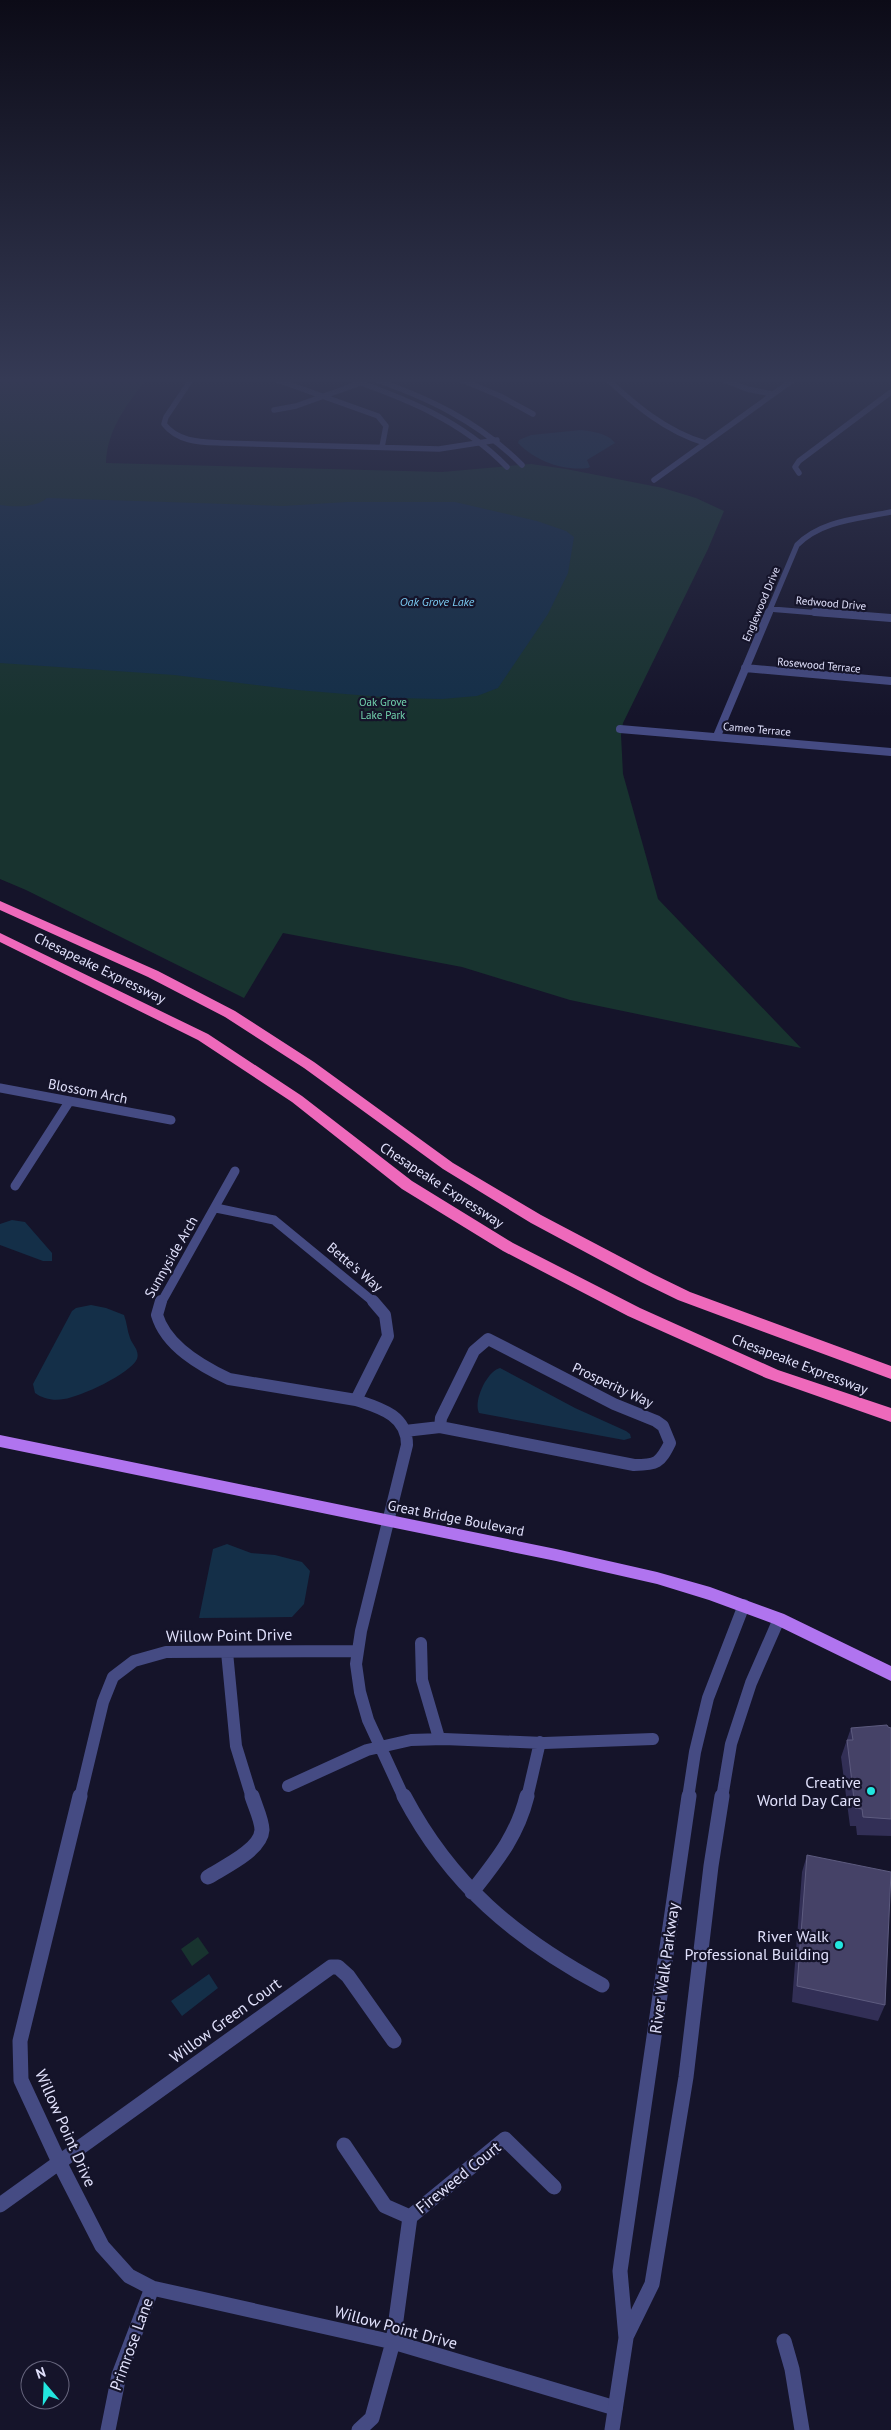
<svg xmlns="http://www.w3.org/2000/svg" width="891" height="2430" font-family="'PT Sans',sans-serif">
<style>
.green{fill:#18332f}
.water{fill:#142f48}
.lines{fill:none;stroke-linecap:round;stroke-linejoin:round}
.minor-far4{stroke:#454b83;stroke-width:5.5}
.minor-far3{stroke:#454b83;stroke-width:8}
.minor-far2{stroke:#454b83;stroke-width:9}
.minor-far1{stroke:#454b83;stroke-width:12}
.minor{stroke:#454b83;stroke-width:15}
.tertiary-far1{stroke:#454b83;stroke-width:12}
.tertiary{stroke:#454b83;stroke-width:15}
.primary{fill:#b074ef;fill-rule:evenodd}
.motorway{fill:#ee69bb;fill-rule:evenodd}
.wall{fill:#322f56}
.building{fill:#454267;stroke:#5d5b7f}
.poi-dot{fill:#22e6df;stroke:#15142a;stroke-width:2}
.labels{text-anchor:middle;dominant-baseline:central;stroke-width:4.5;stroke-linejoin:round;paint-order:stroke}
.far-street-label{font-size:11px;fill:#e1e1fc;stroke:#15142a}
.far-park-label{font-size:11px;fill:#73d5af;stroke:#15142a}
.far-water-label{font-size:12px;font-style:italic;fill:#7ac9f0;stroke:#15142a}
.street-label{font-size:14px;fill:#e1e1fc;stroke:#15142a}
.near-street-label{font-size:16px;fill:#e1e1fc;stroke:#15142a}
.near-poi-label{font-size:16px;fill:#e1e1fc;stroke:#15142a;text-anchor:end}
</style>
<rect width="100%" height="100%" fill="#15142a"/>
<path class="green" d="M0 377H148C128 403 107 429 106 463L442 472 531 464 566 469 663 488 696 498 724 511 708 549 623 723 621 735 623 774 658 899 801 1048 570 1000 462 967 283 933 244 998 26 890 0 879Z
M198 1937 209 1953 192 1966 181 1949Z"/>
<path class="water" d="M581 430C592 431 609 434 615 443L587 460 590 467 588 468C562 471 536 461 518 443L519 440 531 435Z
M47 498 283 506 347 502H455L537 521 566 531 574 537 568 573 548 614 498 688 477 696 442 699 394 698 297 690 174 675 0 663V505C14 507 36 508 47 498Z
M12 1220 25 1222 52 1253V1261H43L0 1245V1224Z
M91 1305 106 1308 124 1315C127 1323 127 1330 130 1338 132 1344 140 1351 137 1359 130 1374 80 1397 64 1399 54 1401 43 1399 35 1393L33 1384 72 1311 76 1308Z
M500 1368 575 1408 626 1431 630 1434 631 1438 624 1440 479 1413C473 1401 487 1371 500 1368Z
M227 1544 251 1553 275 1555 302 1562 310 1571 304 1604 292 1617 199 1618 213 1549Z
M209 1974 218 1988 182 2016 171 2001Z"/>
<g class="lines">
<path class="minor-far4" d="M193 377 166 417 164 424C178 442 200 442 221 443L439 449 497 440
M269 377 378 416 386 426 382 447
M344 377C405 398 461 420 507 467
M368 377C427 397 478 421 522 465
M455 377 500 396 533 414
M605 377C635 405 665 431 705 443
M717 377 747 389 772 394
M274 410 296 406 363 382
M799 473 795 467 799 461 891 392
M654 480 797 377
M770 609 831 614
M768 614 797 545C822 520 858 519 891 512"/>
<path class="minor-far3" d="M815 612 891 618
M745 668 891 681
M620 729 891 752
M717 736 769 612"/>
<path class="minor-far2" d="M0 1088 171 1120
M15 1186 69 1102
M216 1208 274 1220 375 1303
M161 1303 235 1171"/>
<path class="minor-far1" d="M161 1301 157 1315C166 1346 201 1366 229 1379L356 1400
M373 1301 385 1315 388 1336 356 1400C380 1408 407 1415 407 1445L361 1631 356 1664 360 1692 368 1720 404 1798
M488 1339 614 1404 656 1421 663 1426 670 1443C660 1463 657 1465 634 1465L440 1427 441 1418 474 1351Z
M405 1431 440 1427
M421 1643 422 1680 439 1738
M227 1652 236 1746 252 1798
M288 1786 367 1750 411 1740 444 1739 544 1743 653 1739
M80 1798 103 1702 113 1677 134 1661 166 1652 357 1651
M527 1798 540 1742"/>
<path class="minor" d="M80 1796 20 2041 21 2080 59 2162 102 2246 129 2276 152 2288 393 2342 615 2408
M404 1796C451 1885 515 1938 602 1985
M208 1877C224 1867 261 1850 262 1830 262 1820 255 1806 252 1796
M472 1892C497 1860 517 1836 527 1796
M344 2145 385 2206 410 2217
M0 2205 331 1967H338L348 1976 394 2041
M784 2341 792 2369 802 2430
M108 2430 119 2375 152 2288
M359 2430 372 2418 393 2342 410 2217 505 2139 554 2187"/>
<path class="tertiary-far1" d="M688 1798 695 1752 708 1698 744 1605
M722 1798 731 1744 751 1683 779 1619"/>
<path class="tertiary" d="M626 2337 652 2284 686 2077 711 1866 722 1796
M612 2430 626 2338 620 2271 689 1796"/>
<path class="primary" d="M0 1435 556 1549 657 1572 710 1587 784 1614 891 1666V1681L774 1624 709 1600 657 1584 556 1561 0 1447Z"/>
<path class="motorway" d="M0 901 158 971 235 1011 314 1062 453 1163 541 1215 653 1274 690 1292 891 1366V1379L678 1300 641 1282 531 1223 443 1169 304 1068 225 1017 148 977 0 910Z
M0 933 208 1034 302 1096 412 1181 513 1243 640 1308 778 1370 891 1408V1422L766 1378 628 1316 503 1251 402 1189 292 1102 198 1040 0 942Z"/>
</g>
<path class="wall" d="M888 1727 891 1728V1836L857 1835 856 1826H850L841 1757 851 1728Z
M807 1855 885 2005 878 2021 792 2002 802 1872Z"/>
<path class="building" d="M887 1725 888 1727 891 1728V1819L863 1817 862 1809 855 1808 847 1740H853L851 1728Z
M807 1855 891 1872 885 2005 797 1986Z"/>
<linearGradient id="sky" x2="0" y2="1"><stop stop-color="#0c0b17"/><stop offset="0.53" stop-color="#353a55"/><stop offset="1" stop-color="#353a55" stop-opacity="0"/></linearGradient>
<rect width="891" height="717" fill="url(#sky)"/>
<g class="poi-dot">
<circle cx="871" cy="1791" r="5"/>
<circle cx="839" cy="1945" r="5"/>
</g>
<g class="labels">
<g class="far-street-label">
<text transform="translate(831 603) rotate(5)">Redwood Drive</text>
<text transform="translate(761 604) rotate(-67)">Englewood Drive</text>
<text transform="translate(819 665) rotate(5)">Rosewood Terrace</text>
<text transform="translate(757 729) rotate(5)">Cameo Terrace</text>
</g>
<g class="far-park-label">
<text x="383" y="702">Oak Grove<tspan x="383" dy="13">Lake Park</tspan></text>
</g>
<g class="far-water-label">
<text x="437" y="601">Oak Grove Lake</text>
</g>
<g class="street-label">
<text transform="translate(100 968) rotate(26)">Chesapeake Expressway</text>
<text transform="translate(88 1091) rotate(11)">Blossom Arch</text>
<text transform="translate(442 1185) rotate(33)">Chesapeake Expressway</text>
<text transform="translate(171 1257) rotate(-60)">Sunnyside Arch</text>
<text transform="translate(355 1267) rotate(40)">Bette's Way</text>
<text transform="translate(800 1364) rotate(21)">Chesapeake Expressway</text>
<text transform="translate(613 1385) rotate(25)">Prosperity Way</text>
<text transform="translate(456 1518) rotate(11)">Great Bridge Boulevard</text>
</g>
<g class="near-street-label">
<text transform="translate(229 1635) rotate(-1)">Willow Point Drive</text>
<text transform="translate(664 1968) rotate(-82)">River Walk Parkway</text>
<text transform="translate(225 2020) rotate(-36)">Willow Green Court</text>
<text transform="translate(66 2128) rotate(66)">Willow Point Drive</text>
<text transform="translate(458 2177) rotate(-39)">Fireweed Court</text>
<text transform="translate(396 2327) rotate(15)">Willow Point Drive</text>
<text transform="translate(131 2344) rotate(-70)">Primrose Lane</text>
</g>
<g class="near-poi-label">
<text x="861" y="1782">Creative<tspan x="861" dy="18">World Day Care</tspan></text>
<text x="829" y="1936">River Walk<tspan x="829" dy="18">Professional Building</tspan></text>
</g>
</g>
<g transform="translate(45 2385) rotate(341)"><circle r="24" fill="#15142a" stroke="#67667e"/>
<path d="M0-4L9 19L0 12L-9 19Z" fill="#22e6df"/>
<text y="-8" font-size="14" font-weight="bold" text-anchor="middle" fill="#e1e1fc">N</text>
</g>
</svg>
